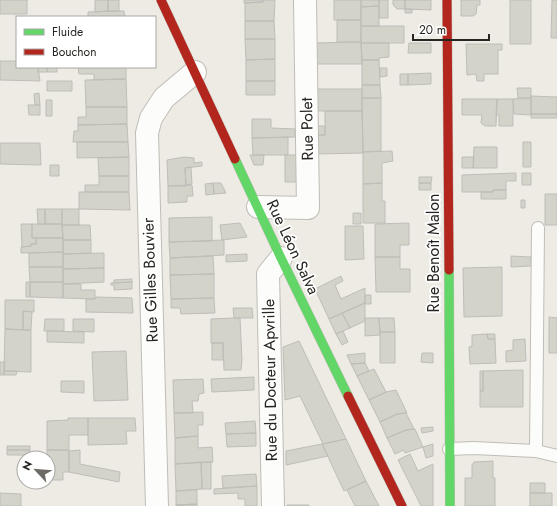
<svg xmlns="http://www.w3.org/2000/svg" width="557" height="506" font-family="Jost,sans-serif">
<style>
.building{fill:#d3d3c9;stroke:#bebdb8}
.lines{fill:none;stroke-linecap:round;stroke-linejoin:round}
.lane-casing{stroke:#bfbdb7;stroke-width:14}
.street-casing{stroke:#bfbdb7;stroke-width:24}
.fast-casing{stroke:#bfbdb7;stroke-width:10}
.jam-casing{stroke:#bfbdb7;stroke-width:10}
.lane{stroke:#fcfcfb;stroke-width:12}
.street{stroke:#fcfcfb;stroke-width:22}
.fast{stroke:#63d668;stroke-width:9}
.jam{stroke:#b3261e;stroke-width:9}
.labels{text-anchor:middle;dominant-baseline:central;stroke-width:3.5;stroke-linejoin:round;paint-order:stroke}
.street-label{font-size:16px;fill:#272521;stroke:#fff}
</style>
<rect width="100%" height="100%" fill="#eeebe4"/>
<path class="building" d="M0 0H28L27 1V14H0Z
M95 0H108V11L95 12Z
M108 0H119V11H108Z
M244 0H263V2L244 3Z
M263 0H275L274 21H245V3L263 2Z
M334 0H361V20H334Z
M361 0H379V6L361 7Z
M379 0H388V18H379Z
M393 0H405V9H397L393 5Z
M405 0H431V10L405 9Z
M461 0H480V5H477L476 14 473 16H461Z
M510 0H531V44H510Z
M552 0H557V38H551Z
M379 6V26H361V7Z
M405 9H412V13H405Z
M124 11 125 17H88V12Z
M337 20H361V42H337Z
M245 21H274L275 39H245Z
M361 26H404V43H361Z
M245 39H275V59L246 60Z
M361 42 362 64H315L314 43Z
M361 43H389V57L379 58V60H362Z
M409 43H431V53H408Z
M466 44H502V50H498V74H484V81H477L476 74 467 75Z
M275 59V81H246V60Z
M362 60H379L380 85H362Z
M0 61H17V67H38L40 81 0 80Z
M38 67H47V72H38Z
M47 67H57V72H47Z
M78 67H126V79L94 80V74H79Z
M380 68H387V76L380 77Z
M431 73V84L408 85V74Z
M400 74H408V85H400Z
M126 79 127 107H86L85 80Z
M47 81H72V91H47Z
M246 81H275V95H246Z
M362 85H380L381 98H362Z
M517 88H531V98H518Z
M315 89H362V111H316Z
M39 93 40 105H35L34 94Z
M531 96 557 97V114H531Z
M362 98H381V151L363 152Z
M531 98V115L514 114 513 99Z
M462 99H497L496 126H485L481 123 482 115H462Z
M497 99H513V126H499V115H496Z
M46 100H52V116H46Z
M28 105H40V115H29Z
M86 107H127V124L78 125V117H86Z
M325 111H362L363 153 316 154V135H325Z
M531 114H557V118H531Z
M252 119H271V128L295 129V137L252 138Z
M127 124 128 142H73L74 131H78V125Z
M316 126H325V135H316Z
M288 137V155H253L252 138Z
M77 142H128L129 157 77 158Z
M523 142H531V167H523Z
M0 143H40L41 165 0 164Z
M474 147H497V168H473Z
M392 151 393 161 382 163V183L363 184V152Z
M250 155H264L263 165H254Z
M285 155H302V182H285Z
M129 157V176H99L98 158Z
M184 157 194 158V163L202 162V166L185 168 186 186H168L167 160Z
M462 157H474L473 168H462Z
M50 165H59V176H50Z
M191 167 192 184 186 185 185 168Z
M516 173V181H506V190H493V192H462V175Z
M522 173H531V185H522Z
M99 176H129V192H85V185H99Z
M419 177H432L431 183H419Z
M213 183H221L226 193 214 194Z
M213 183 214 194 206 195 205 184Z
M382 183V201H385V223H363V184Z
M419 183H431V190H419Z
M192 185 193 196H187V202L168 203V186Z
M493 190H506V199H481V192H493Z
M79 192H129L130 210 79 209Z
M545 194H557V225H545Z
M521 200H525V208H521Z
M37 209H45V224H38Z
M45 209H62V224H45Z
M62 209H79V225H62Z
M353 213H361V224H353Z
M212 217V241L169 242V218Z
M240 223 247 237 222 240 220 225Z
M409 223V245H400V257H375V224Z
M21 224H32V238H36V244H31V246L22 247Z
M32 224H62L63 238H32Z
M62 225H90L91 240H63Z
M345 226H363L364 259 345 260Z
M36 238H63V252L21 253V247L31 246V244H36Z
M63 240H91V253L63 254Z
M224 240V255L170 258 169 242Z
M63 252V267H29V253Z
M104 253V268L63 269V254Z
M247 254V261L226 262V255Z
M213 256 214 274 170 275V258Z
M511 256 531 257V266L511 267Z
M375 257H400V269H410V292H376Z
M29 267H63V282H30Z
M502 267V316L464 317 463 268Z
M104 268V282L63 284V269Z
M214 274V298L171 299 170 275Z
M341 276 343 281 335 285 341 299 365 288V303L329 319 315 289Z
M132 279V282L114 283V280Z
M26 282H30V297H26Z
M30 282H63V298L30 297Z
M132 282V289L114 290V285H111V283Z
M63 284H81V290H95V299L63 298Z
M365 295H371V304H365Z
M96 297 132 298 133 313 86 312V299H95Z
M214 298 215 313 181 314 180 308H171V299Z
M5 300H34V312L23 311V330L5 329Z
M365 303V321L350 328 342 313Z
M233 308H252L253 318H234Z
M23 311 32 312 31 330H23Z
M342 313 350 328 336 334 329 319Z
M549 317 557 318V353H549Z
M234 318H240L242 360 241 370H224L223 343H211V319Z
M365 318H379L380 335 365 336Z
M379 318H394L395 332H380Z
M45 319H64V331H44Z
M73 319H94V332L73 331Z
M5 329 31 330V372L4 371Z
M47 331 84 332V343L47 342Z
M343 331 348 342 342 345 336 334Z
M380 332H395V363H380Z
M487 334 488 339H495L496 363 470 364 469 347 472 346V335Z
M487 334H495V339H488Z
M525 339 526 361 506 362V351L513 350V340Z
M299 341 346 439 323 444 300 396 285 400 283 347Z
M212 343H223V360H212Z
M126 351 128 400 94 401 92 352Z
M365 353V363L351 364 347 355Z
M422 353H433V363L421 362Z
M0 362H5L4 375H0Z
M365 363 369 371 357 376 351 364Z
M374 369 386 392 369 400 357 376Z
M523 370V407H480V391H483V371Z
M4 371H17L16 375H4Z
M480 371H483V391H480Z
M254 377V390L212 392 211 379Z
M203 379 204 393 199 394 198 401H192L193 413H174L173 380Z
M61 381H84V393L61 392Z
M396 390 407 413 397 414 380 422 369 400 386 392Z
M203 412V425H198V436L175 438 174 413Z
M406 413 414 429 406 430 387 438 380 422 397 414Z
M68 418H88V435H69V450H47V421L68 420Z
M88 418H135L136 431H126L127 444 88 445Z
M255 421 256 433 226 434 225 423Z
M433 427V431L422 433 421 428Z
M415 429 423 447 405 453 404 450 395 454 387 438 406 430Z
M256 433V446L227 447 226 434Z
M198 436V448L212 447 213 462 175 464V438Z
M346 439 366 481 344 491 322 444Z
M322 444 328 456 286 465V451Z
M433 444V456L426 458 423 447Z
M7 446H30V450H7Z
M7 450H30L29 455H7Z
M47 450H69V472H63V480H48Z
M80 450V464L120 472 119 482 69 472V451Z
M410 454 418 471 433 464V506H421L398 460Z
M493 461V478H495V506H465V478H472V465L474 462Z
M201 462H211V489H202Z
M201 462 202 489 176 491 175 464Z
M256 474 257 486 223 488 222 476Z
M366 481 379 506H355L347 490Z
M530 483H545V493H530Z
M257 486V506H245V499H238V493L214 494V489Z
M197 490V504L176 505V491Z
M0 493 21 494V506H0Z
M530 493H552V506H530Z
M197 504V506H176V505Z
M287 505H309V506H287Z"/>
<g class="lines">
<g class="lane-casing">
<path id="lane" d="M449 449 474 448 536 451 557 456
M536 451 538 228"/>
</g>
<g class="street-casing">
<path id="street" d="M258 207 308 208 305 0
M157 506 147 133 151 118 164 98 195 72
M273 506 268 274 281 258"/>
</g>
<g class="fast-casing">
<path id="fast" d="M235 159 281 258 348 396
M449 270 450 506"/>
</g>
<g class="jam-casing">
<path id="jam" d="M161 0 235 159
M447 0 449 270
M348 396 402 506"/>
</g>
<use href="#lane" class="lane"/>
<use href="#street" class="street"/>
<use href="#fast" class="fast"/>
<use href="#jam" class="jam"/>
</g>
<g class="labels">
<g class="street-label">
<text transform="translate(307 129) rotate(-91)">Rue Polet</text>
<text transform="translate(293 247) rotate(65)">Rue Léon Salva</text>
<text transform="translate(433 253) rotate(-90)">Rue Benoît Malon</text>
<text transform="translate(150 280) rotate(-92)">Rue Gilles Bouvier</text>
<text transform="translate(270 380) rotate(-91)">Rue du Docteur Apvrille</text>
</g>
</g>
<rect x="16" y="16" width="140" height="52" fill="#ffffff" stroke="#a9a8a6"/>
<rect x="24" y="29" width="20" height="6" fill="#63d668" stroke="#a9a8a6"/>
<text x="52" y="36" font-size="12" fill="#272521">Fluide</text>
<rect x="24" y="49" width="20" height="6" fill="#b3261e" stroke="#a9a8a6"/>
<text x="52" y="56" font-size="12" fill="#272521">Bouchon</text>
<g transform="translate(36 470) rotate(296)"><circle r="19" fill="#ffffff" stroke="#a9a8a6"/>
<path d="M0-3L7 15L0 10L-7 15Z" fill="#6d6a65"/>
<text y="-6" font-size="11" font-weight="bold" text-anchor="middle" fill="#272521">N</text>
</g>
<path d="M413 34v6h76v-6" fill="none" stroke="#272521" stroke-width="2"/>
<text x="419" y="34" font-size="12" fill="#272521" stroke="#ffffff" stroke-width="3" paint-order="stroke">20 m</text>
</svg>
